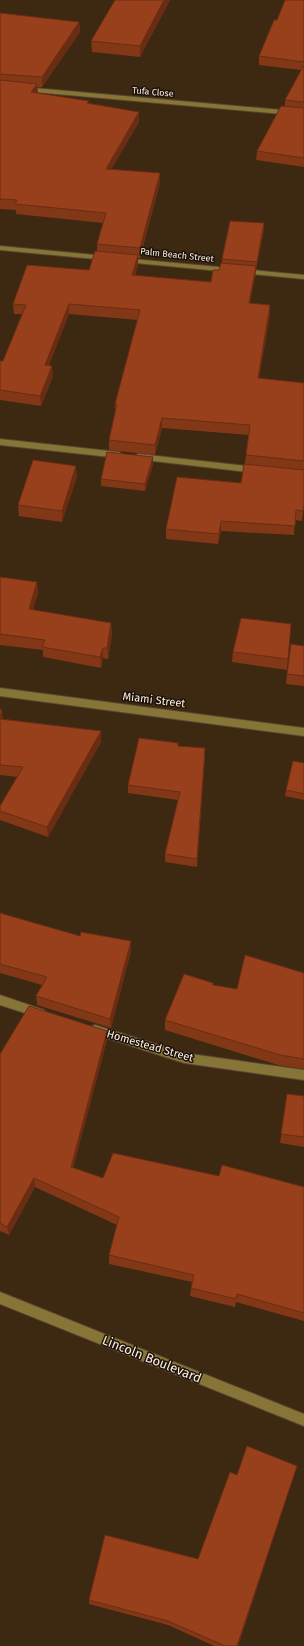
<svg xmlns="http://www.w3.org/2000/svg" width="304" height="1646" font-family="'Fira Sans',sans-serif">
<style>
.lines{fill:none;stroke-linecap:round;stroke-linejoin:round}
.minor-casing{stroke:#58442f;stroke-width:2}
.minor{fill:#867537;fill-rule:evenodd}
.wall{fill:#823717}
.shaded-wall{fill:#6a2d13}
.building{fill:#97401b;stroke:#6a2d13}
.labels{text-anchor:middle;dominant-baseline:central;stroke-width:3;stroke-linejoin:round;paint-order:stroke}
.far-street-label{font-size:9px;fill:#fdefe2;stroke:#1d130a}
.street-label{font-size:11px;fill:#fdefe2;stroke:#1d130a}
.near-street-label{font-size:13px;fill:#fdefe2;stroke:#1d130a}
</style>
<rect width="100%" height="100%" fill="#3d2812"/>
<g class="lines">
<g class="minor-casing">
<path id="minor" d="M0 85 304 112V116L0 89Z
M0 246 106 256 110 258 106 260 0 250Z
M122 258 304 275V279L125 262H122Z
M0 439 119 452 123 455 119 458 0 445Z
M139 454 256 467 260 470 256 473 136 459 135 457 136 455Z
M0 688 304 728V736L0 696Z
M0 995 44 1010 45 1013 44 1016 40 1018 0 1005Z
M95 1025 184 1053 304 1070V1080L184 1063 91 1033 90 1030 91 1027Z
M0 1292 304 1414V1426L0 1304Z"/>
</g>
<use href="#minor" class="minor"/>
</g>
<path class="wall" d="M170 0 140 57 92 52 91 41Z
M304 0V167L256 160 257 151 285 107V100L301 70 259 65V56L277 20Z
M0 13 79 22 80 32 42 87H37L38 93 89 104 139 122 111 169 160 173V183L140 258H138V265L135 275 211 282 219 270 222 263V259L264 230 256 269 255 276 250 303 270 305V315L259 378 304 383V505L302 521 295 520 294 535 221 531 218 544 166 539V529L241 483 245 464 246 455 249 435 162 428 155 455 109 450V440L115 412V404L138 320 69 314 49 365 53 376 41 406 0 400V361H3L22 314H14L13 304 89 270 97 251V244L103 223 16 214V210L0 209Z
M153 464 145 491 101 486V479Z
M77 477 62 522 19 516 18 505Z
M0 577 37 582 38 593 33 610 111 623 112 634 108 659 103 658 101 668 43 657V650L0 645Z
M291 624 287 670 232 662 233 652Z
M304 646V686L286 684 287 674Z
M0 709 3 719 101 731V742L48 837 0 820V806L18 777 0 775Z
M178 746 205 756 197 867 165 862V854L178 800 128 793V785Z
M304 763V800L285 796 286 790Z
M0 913 131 951 111 1028 37 1005 36 996 42 985 0 973Z
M304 973V1069L278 1065 165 1030V1020L213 985 237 989Z
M107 1040 73 1168 103 1178 219 1176 304 1187V1321L236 1302 235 1307 190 1296 191 1288 192 1282 109 1264V1255L117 1225 35 1187 9 1235 0 1231V1054Z
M287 1094 304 1096V1147L280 1143Z
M295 1472 238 1646H214L168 1625 89 1604V1600L198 1559 237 1475Z"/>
<path class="shaded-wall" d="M164 0H170L140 57V46Z
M79 22 80 32 42 87V77Z
M37 84 38 94 31 92Z
M139 112V122L106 179V169Z
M160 173V183L140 258V248Z
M264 223V230L256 269 257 262Z
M138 255V265L133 285 132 275Z
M256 266 255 276 248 313 249 303Z
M69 304V314L45 375V365Z
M270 305V315L257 388 258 378Z
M52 366 53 376 41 406 40 396Z
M162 418V428L155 455V445Z
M153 457V464L145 491V484Z
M76 466 77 477 62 522V511Z
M221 521V531L218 544 219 534Z
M37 582 38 593 30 619 29 609Z
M111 623 112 634 108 659 107 648Z
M103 648V658L101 668 100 657Z
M2 710 3 720 0 719Z
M101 731V742L48 837 47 827Z
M131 941V951L111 1028 110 1019Z
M107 1031V1040L71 1176V1167Z
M34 1178 35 1187 9 1235 7 1227Z
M297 1466 238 1646H237Z"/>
<path class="building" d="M115 0H164L140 46 91 41Z
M285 0H304V62L259 56 274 20H277Z
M0 13 79 22 42 77 0 74Z
M304 65V102L285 100Z
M0 80 37 84 31 92 89 101 87 103 139 112 106 169 160 173 140 248 97 244 106 213 15 204 17 200 0 199Z
M281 106 304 108V158L257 151Z
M230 221 264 223 257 262 222 259Z
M95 251 138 255 132 275 211 282 213 270H219L221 263 256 266 249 303 270 305 258 378 304 383V461L246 455 250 425 162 418 155 445 109 440 117 404H115L140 310 69 304 45 365 52 366 40 396 0 390V361H3L26 305 13 304 27 265 89 270Z
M107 452 153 457 145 484 101 479Z
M33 460 76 466 62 511 18 505Z
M244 464 304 470V505L303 511 296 510 295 526 221 521 219 534 166 529 177 477 241 483Z
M0 577 37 582 29 609 111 623 107 648H103L100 657 42 647 45 640 0 634Z
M241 618 291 624 288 659 233 652Z
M291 644 304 646V676L287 674Z
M0 709 2 710 0 719 101 731 47 827 0 811V806L23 767 0 765Z
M139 738 178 743V746L205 748 197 859 165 854 180 792 128 785Z
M293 761 304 763V794L286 790Z
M0 913 80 936 81 932 131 941 110 1019 36 996 47 977 0 964Z
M245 955 304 973V1059L280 1055 165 1020 184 974 213 983V985L237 989Z
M29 1006 107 1031 71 1167 103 1178 113 1153 219 1176 222 1165 304 1187V1313L237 1294 236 1299 191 1288 194 1275 109 1255 119 1217 34 1178 7 1227 0 1223V1054Z
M287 1094 304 1096V1137L281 1134Z
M247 1446 297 1466 237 1646H225L168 1621 89 1600 105 1535 198 1559 230 1472 237 1475Z"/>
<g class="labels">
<g class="far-street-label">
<text transform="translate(153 92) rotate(5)">Tufa Close</text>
<text transform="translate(177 255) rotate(6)">Palm Beach Street</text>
</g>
<g class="street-label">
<text transform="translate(154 700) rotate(7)">Miami Street</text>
<text transform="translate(150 1046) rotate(16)">Homestead Street</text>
</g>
<g class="near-street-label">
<text transform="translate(152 1359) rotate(22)">Lincoln Boulevard</text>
</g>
</g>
</svg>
